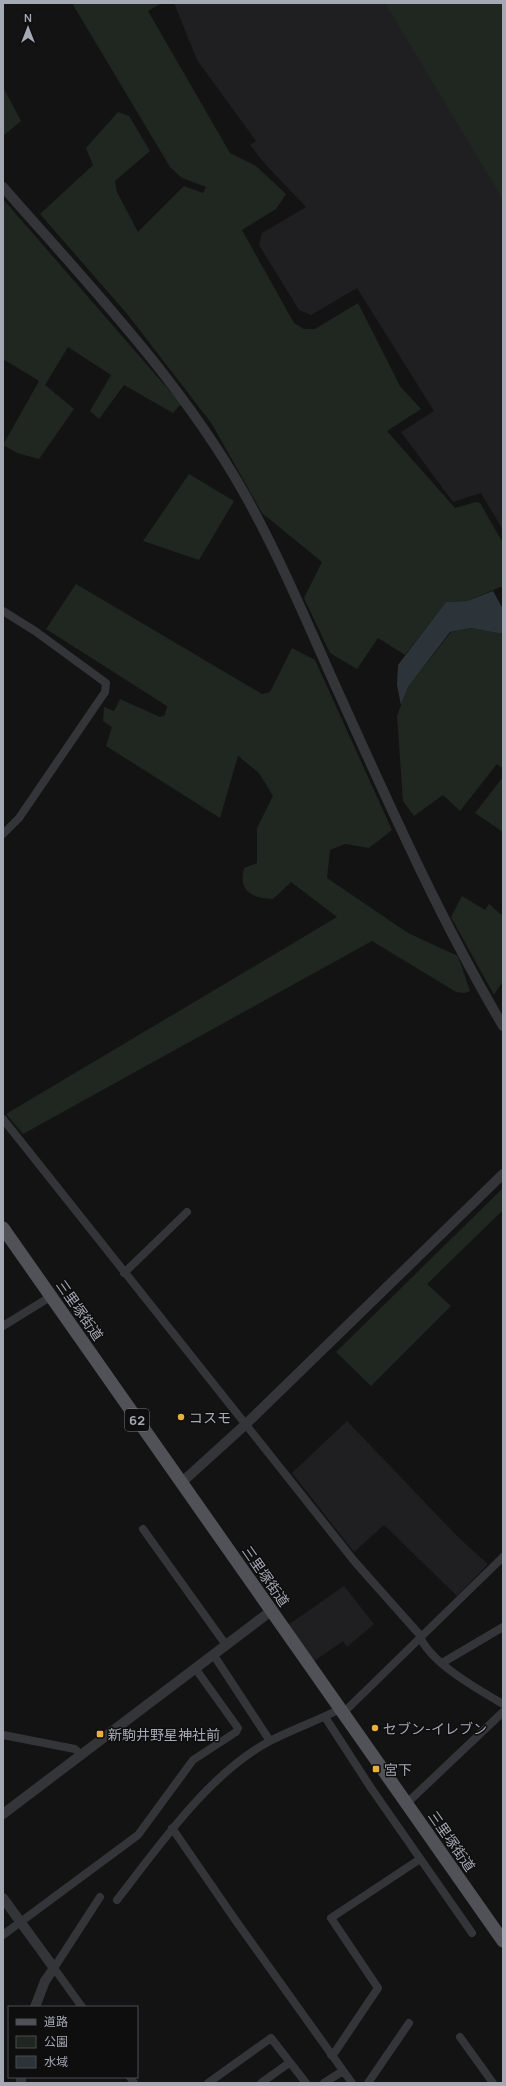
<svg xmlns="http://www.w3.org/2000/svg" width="506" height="2086" font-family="Manrope,'Noto Sans JP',sans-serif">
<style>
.built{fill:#1f1f21}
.green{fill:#1f2720}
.water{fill:#2c3339}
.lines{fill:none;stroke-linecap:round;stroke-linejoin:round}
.minor{stroke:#343539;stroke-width:8}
.tertiary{stroke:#343539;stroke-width:10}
.primary{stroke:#505258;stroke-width:13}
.poi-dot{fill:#e9b037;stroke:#0e0e0f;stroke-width:1.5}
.labels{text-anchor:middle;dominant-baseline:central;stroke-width:3;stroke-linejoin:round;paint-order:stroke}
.shield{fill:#0e0e0f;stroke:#787a82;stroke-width:1}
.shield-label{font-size:13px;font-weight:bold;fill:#a5a9b4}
.street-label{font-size:14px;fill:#a5a9b4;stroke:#0e0e0f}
.poi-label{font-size:14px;fill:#a5a9b4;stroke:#0e0e0f;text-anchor:start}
</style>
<rect width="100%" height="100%" fill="#131314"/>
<path class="built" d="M174 3H503V530L481 493 453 502 401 432 434 411 357 288 311 315 299 310 259 245 262 233 306 207 266 165 250 145 256 141 197 60Z
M347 1421 460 1539 488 1564 457 1596 384 1525 354 1552 292 1473Z
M344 1586 374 1624 347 1647 343 1641 313 1662 288 1625Z"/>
<path class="green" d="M72 3H162L148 11 230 153 256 166 286 194 276 209 242 230 294 323 304 329H315L358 303 400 386 421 409 387 431 455 508 476 502 480 503 503 543V586L467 601 446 602 405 655 378 638 357 669 330 653 304 598 322 562 262 513 212 424 128 315 40 214 93 165 86 148 118 112 129 116 150 151 115 181 117 192 138 232 184 186 203 193 206 187 182 178 170 167Z
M385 3H503V200L502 198Z
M3 87 21 121 3 136Z
M3 199 181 404 173 413 124 385 99 419 90 411 111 375 68 347 45 385 74 409 39 459 17 453 3 445 39 381 3 359Z
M189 474 234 501 199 560 143 541Z
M76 584 262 694 270 692 292 648 315 660 392 830 369 848 345 844 330 850 327 878 408 933 458 956 470 991 465 993 456 992 372 941 23 1134 6 1114 337 917 291 882 273 899C252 898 238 892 244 868L257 863V828L273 796 259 773 238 756 220 818 106 746 112 727 103 721 104 707 114 711 120 699 160 717 165 715 167 706 46 629Z
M471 628 503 634V769L497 764 460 811 443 795 414 816 403 801 397 716 408 687 451 632Z
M503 777V832L475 813Z
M462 896 485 910 489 904 503 916V981L494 995 451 917Z
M503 1188V1210L427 1284 451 1306 371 1386 336 1352Z"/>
<path class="water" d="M493 591 503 609V634L471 628 450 632 408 687 401 705 397 685 398 665 446 602 467 601Z"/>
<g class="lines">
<path class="minor" d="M3 611 35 631 106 683 105 692 19 818 3 834
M3 1119 355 1562 419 1634C428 1662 479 1690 503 1704
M124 1273 187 1212
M3 1326 50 1297
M143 1529 226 1645
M213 1654 270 1741
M442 1663 503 1627
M342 1714 503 1557
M325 1717 371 1788 472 1933
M3 1735 75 1749 80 1754
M406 1804 503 1712
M172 1828 236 1921 352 2083
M117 1900C159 1846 209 1773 270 1741 293 1729 317 1721 340 1709
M3 1935 138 1835 193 1760 236 1732 238 1728 195 1668
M82 2007 54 1968 100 1897
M460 2037 493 2083
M331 2055 335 2052 378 1988 331 1918 420 1859
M130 2077 134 2083
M208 2083 271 2038 306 2083
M261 2083 289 2063
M324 2083 343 2071
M368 2083 409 2023"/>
<path class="tertiary" d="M3 187C88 284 180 380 244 493 277 552 304 615 331 676 385 795 437 914 503 1026
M181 1483 246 1424 503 1174
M3 1814 271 1611
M3 1898 54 1968 45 1981 35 2007
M21 2083V2077"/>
<path class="primary" d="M3 1228 503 1941"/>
</g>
<g class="poi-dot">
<circle cx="181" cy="1417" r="4"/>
<circle cx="375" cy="1728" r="4"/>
<rect x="96" y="1730" width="8" height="8" rx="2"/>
<rect x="372" y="1765" width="8" height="8" rx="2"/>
</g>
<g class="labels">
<rect class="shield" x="125" y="1409" width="24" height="22" rx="3"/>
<g class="shield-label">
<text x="137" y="1420">62</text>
</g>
<g class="street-label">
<text transform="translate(80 1310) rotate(55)">三里塚街道</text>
<text transform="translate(266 1576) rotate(55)">三里塚街道</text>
<text transform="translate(452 1841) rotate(55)">三里塚街道</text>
</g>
<g class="poi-label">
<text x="189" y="1417">コスモ</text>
<text x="383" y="1728">セブン-イレブン</text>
<text x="108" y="1734">新駒井野星神社前</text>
<text x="384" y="1769">宮下</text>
</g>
</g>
<rect width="506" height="2086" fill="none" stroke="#a5a9b4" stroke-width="8"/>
<rect x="8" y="2006" width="130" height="72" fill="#0e0e0f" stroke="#4a4c51"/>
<rect x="16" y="2019" width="20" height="6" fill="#505258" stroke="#4a4c51"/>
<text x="44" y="2026" font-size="12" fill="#a5a9b4">道路</text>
<rect x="16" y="2036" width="20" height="12" fill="#1f2720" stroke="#4a4c51"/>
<text x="44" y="2046" font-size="12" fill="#a5a9b4">公園</text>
<rect x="16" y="2056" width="20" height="12" fill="#2c3339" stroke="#4a4c51"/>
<text x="44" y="2066" font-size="12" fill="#a5a9b4">水域</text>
<g transform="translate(28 28)" stroke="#0e0e0f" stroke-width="3" paint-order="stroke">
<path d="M0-3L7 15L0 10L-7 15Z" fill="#a5a9b4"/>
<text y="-6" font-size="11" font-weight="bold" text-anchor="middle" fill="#a5a9b4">N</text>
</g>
</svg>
